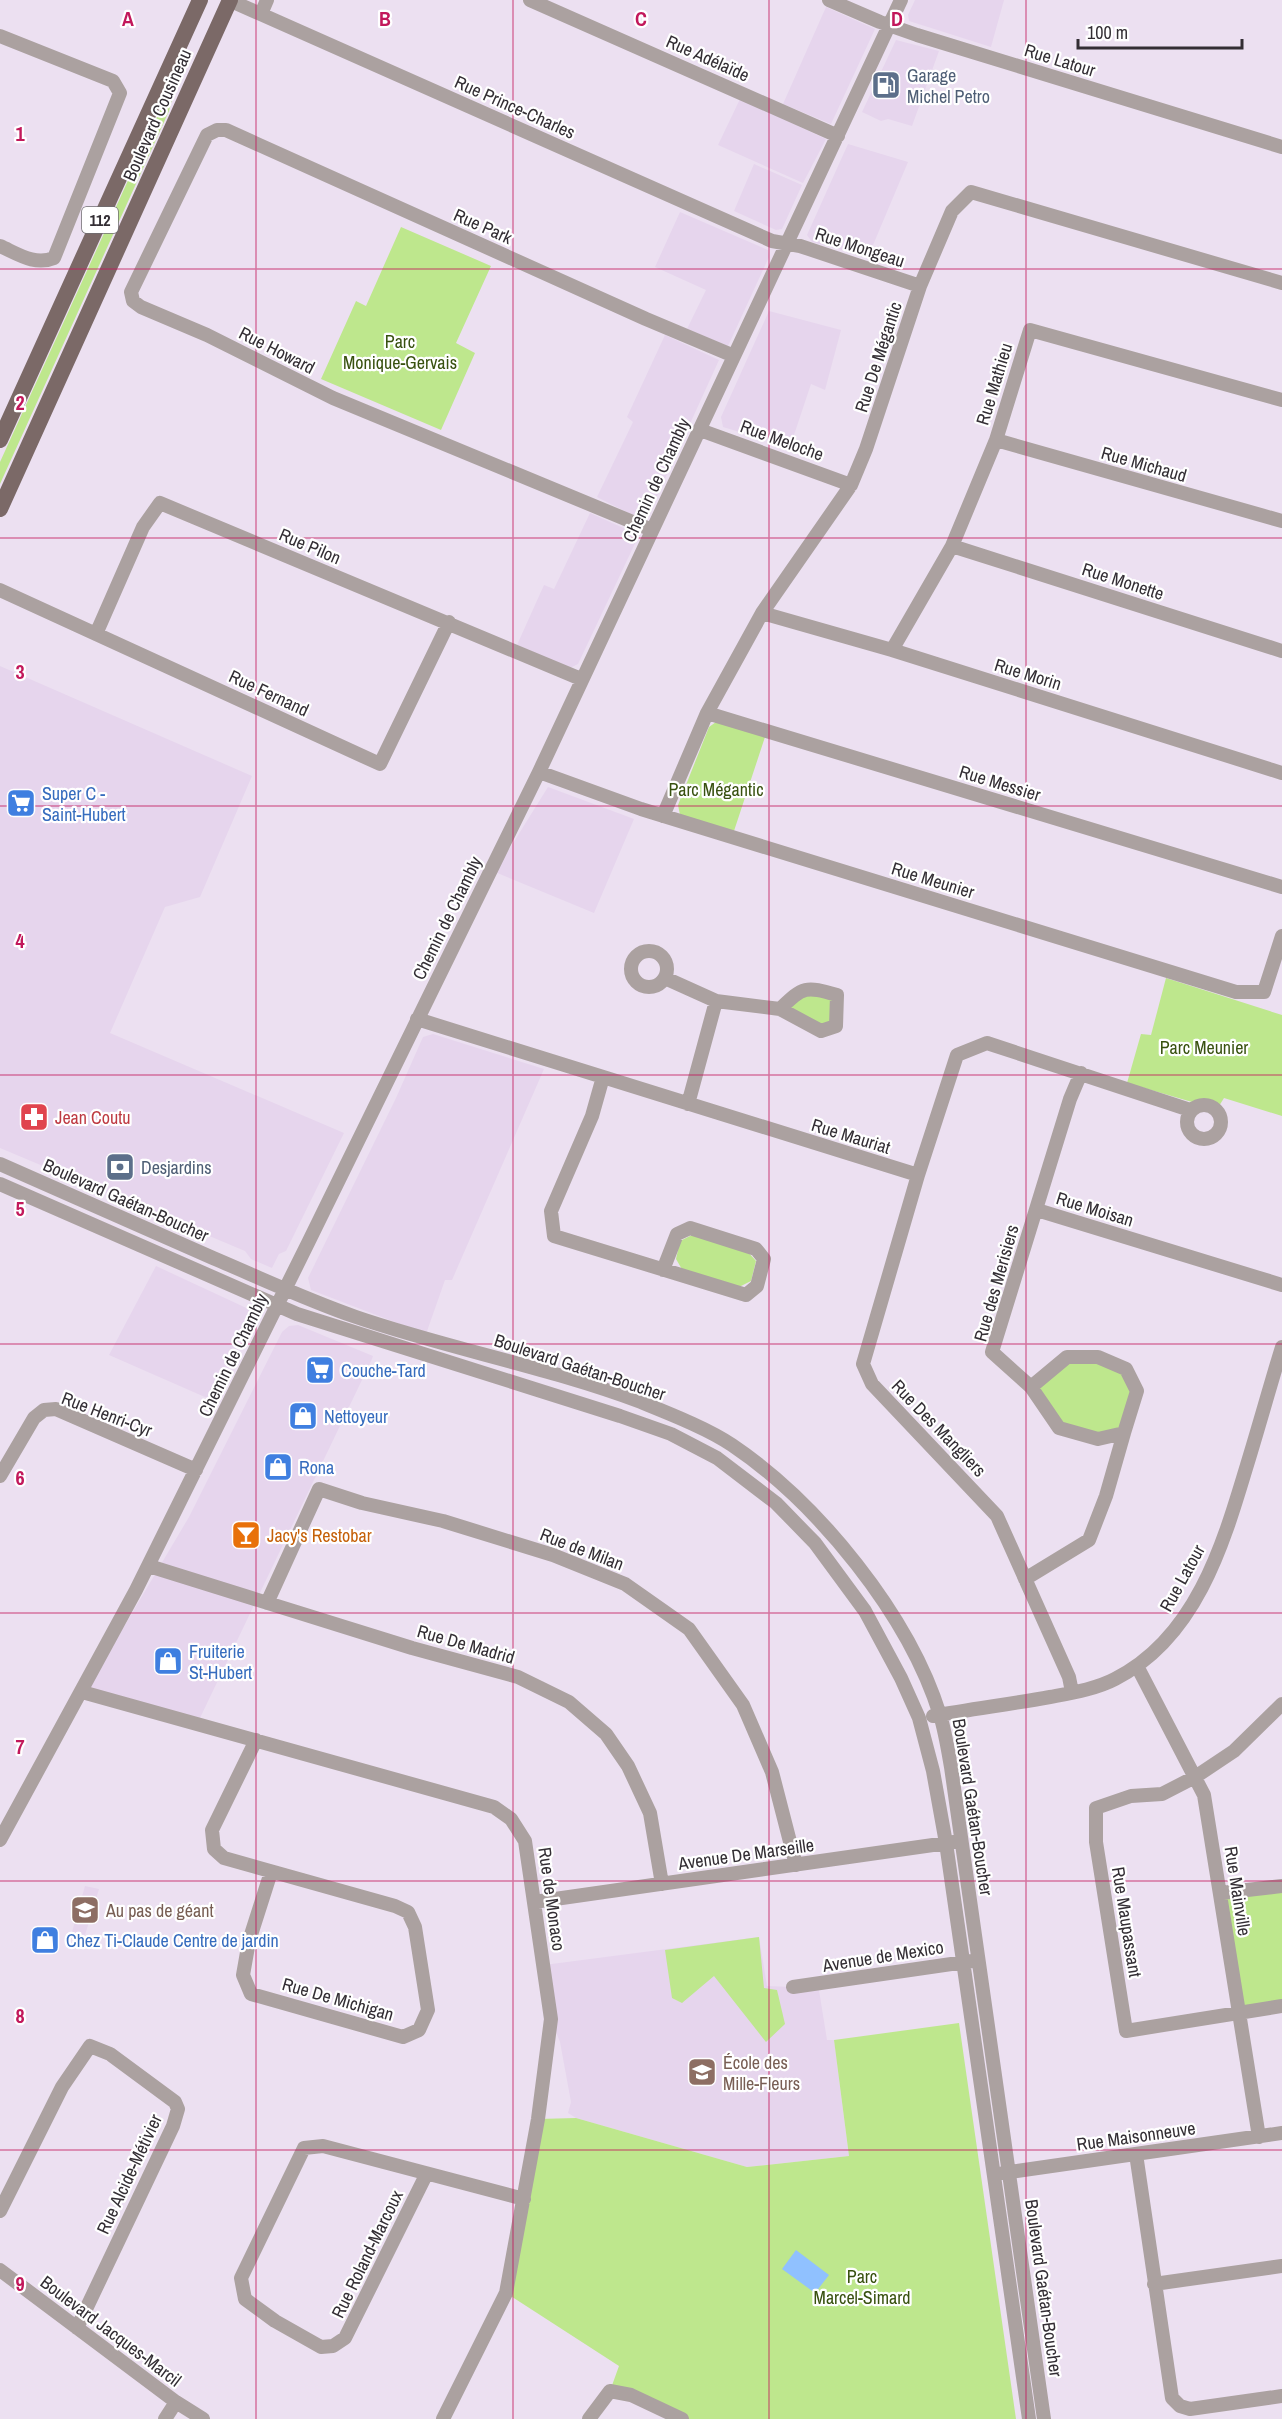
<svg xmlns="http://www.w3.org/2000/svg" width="1282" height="2419" font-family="'Archivo Narrow',sans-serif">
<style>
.built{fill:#e6d5ed}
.green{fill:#bee78d}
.water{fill:#90c1ff}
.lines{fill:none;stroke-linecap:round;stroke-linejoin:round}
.minor{stroke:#aba1a0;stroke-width:14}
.major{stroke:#7b6967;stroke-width:16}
.grid{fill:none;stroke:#c2185b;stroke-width:1.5;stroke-opacity:0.55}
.labels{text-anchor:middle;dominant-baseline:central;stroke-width:4.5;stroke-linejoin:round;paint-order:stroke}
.shield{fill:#fff;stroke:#706d71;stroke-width:1.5}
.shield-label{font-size:16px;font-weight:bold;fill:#332e34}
.street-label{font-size:18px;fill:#332e34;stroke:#fff}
.service-label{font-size:18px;fill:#4e5e75;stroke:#fff;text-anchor:start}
.park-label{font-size:18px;fill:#38510f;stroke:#fff}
.shop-label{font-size:18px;fill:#366cbe;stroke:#fff;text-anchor:start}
.health-label{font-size:18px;fill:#be3a42;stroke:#fff;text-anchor:start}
.food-label{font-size:18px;fill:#c56008;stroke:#fff;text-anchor:start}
.education-label{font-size:18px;fill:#785e54;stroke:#fff;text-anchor:start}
.grid-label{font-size:20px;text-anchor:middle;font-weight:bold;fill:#c2185b;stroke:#fff;stroke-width:4.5;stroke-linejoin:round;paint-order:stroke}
</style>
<rect width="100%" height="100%" fill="#ece0f1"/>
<path class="built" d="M915 0H1004L991 47 909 21 908 15Z
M826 7 875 29 831 124 783 104Z
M896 40 939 51 912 126 888 119 881 121 862 112Z
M740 99 826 139 803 183 718 145Z
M848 144 908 162 868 257 812 242 807 235Z
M754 164 802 185 782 229 776 230 734 211Z
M680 212 768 250 769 257 728 346 687 329 706 290 655 267Z
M769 311 841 330 825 390 811 384 790 447 723 427 721 417Z
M665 335 719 360 648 516 638 518 597 497 633 422 627 417Z
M590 513 639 535 578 664 570 668 517 645 544 585 554 589Z
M0 666 252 776 200 897 165 907 110 1033 344 1133 286 1251 279 1254 272 1268 251 1259 245 1251 0 1148Z
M548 787 634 819 594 913 495 872Z
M433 1034 544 1069 452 1280H445L426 1334 311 1290 308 1278 396 1098 423 1037Z
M156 1266 255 1312 214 1401 109 1355Z
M298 1325 373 1356 372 1359 199 1720 87 1689 189 1517 282 1332 289 1326Z
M85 1886 99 1889 85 1935 72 1932Z
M759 1937 767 1986 793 1987 818 1984 827 2040H834L849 2156 747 2167 576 2118 568 2113 571 2102 560 2042 551 2019 544 1965Z"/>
<path class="green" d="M171 86 175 88 169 111 0 484V462Z
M401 227 491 266 456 343 475 353 441 430 321 379 356 301 366 306Z
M716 722 765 737 734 831 680 815 678 805 709 727Z
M1166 978 1282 1015V1116L1224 1098 1219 1106 1202 1101 1192 1102 1127 1083 1141 1034 1151 1035Z
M800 993 834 997 833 1024 821 1026 785 1009Z
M692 1235 747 1251 756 1261 751 1281 739 1287 683 1271 676 1259 680 1241Z
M1067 1357 1126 1369 1137 1391 1124 1433 1098 1439 1059 1428 1031 1387Z
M1282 1886V2006L1240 2012 1221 1894Z
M759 1937 764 1988 777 1990 785 2024 766 2042 714 1976 682 2003 672 1998 665 1950Z
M959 2023 1016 2419H682L610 2391 619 2366 506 2293 538 2119 576 2118 747 2167 849 2156 834 2040Z"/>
<path class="water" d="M796 2250 829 2275 815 2293 782 2269Z"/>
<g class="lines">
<path class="minor" d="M229 0 772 241 800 246 920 286
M530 0 838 136
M829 0 880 22 917 35 1282 147
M261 14 267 0
M0 36 113 81 120 93 54 258C35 266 18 254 0 246
M700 430 851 485
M996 440 1282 521
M652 530 333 398 207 335 141 307 133 301 131 292 207 135 217 130H226L646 319 734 356
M952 546 1282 651
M0 590 380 764 449 622
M762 613 892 650 1282 773
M96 634 143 527 160 503 581 679
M892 650 952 546 996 440 1030 330 1282 400
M707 713 1282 887
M539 772 641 809 1236 992H1264L1282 936
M663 816 707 713 762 613 851 485 866 449 920 286 952 211 971 192 1282 283
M631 969a18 18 0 1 1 36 0a18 18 0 1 1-36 0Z
M665 978 716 1001 780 1009 821 1031 836 1026 837 995C805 986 804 986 780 1009
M417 1019 918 1175
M603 1077 592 1116 551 1211 554 1236 746 1295 757 1286 764 1259 756 1249 690 1228 677 1234 663 1270
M688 1104 716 1001
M1187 1122a17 17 0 1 1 34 0a17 17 0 1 1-34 0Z
M0 1164C71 1195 142 1227 213 1258 260 1278 307 1300 356 1317 449 1349 548 1367 641 1402 668 1413 709 1429 732 1445 818 1503 909 1615 940 1715 945 1731 948 1750 951 1767L1044 2419
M0 1184 297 1314 620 1416 671 1434 717 1458 776 1503 815 1543 865 1611 901 1678 919 1718 933 1771 946 1843 1029 2419
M1037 1210 1282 1285
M1031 1387 1067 1357H1098L1126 1369 1137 1391 1124 1433 1098 1439 1059 1428 1031 1387 992 1352 1070 1099 1081 1073
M0 1476 34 1418 44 1410 56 1409 196 1470
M149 1566 412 1648 518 1677 569 1702 606 1734 628 1766 650 1813 662 1884
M1025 1579 1089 1540 1106 1496 1124 1433
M267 1603 319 1489 362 1503 443 1521 553 1555 625 1584 689 1629 743 1705 772 1772 796 1865
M1137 1666 1204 1795 1259 2137
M82 1692 494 1807 511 1819 525 1841 551 2019 538 2119 506 2293 443 2419
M1072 1692 1069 1677 997 1516 872 1384 863 1364 918 1175 957 1055 987 1043 1190 1110
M1282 1704 1234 1751 1195 1777 1162 1794 1131 1796 1096 1808V1842L1126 2031 1282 2006
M933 1716C972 1709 1011 1704 1050 1697 1071 1693 1096 1689 1115 1679 1196 1638 1223 1545 1247 1465 1259 1426 1270 1386 1282 1347
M256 1740 212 1830 214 1849 224 1858 395 1906 408 1912 415 1927 428 2010 419 2030 403 2037 251 1994 243 1975 249 1941 271 1872
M0 1840 136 1590 309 1241 539 772 901 0
M1221 1893 1282 1886
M534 1902 954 1842
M793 1987 972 1961
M1136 2154 1172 2398 1180 2406 1190 2409 1282 2396
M1003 2173 1282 2133
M426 2175 345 2338 333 2346 321 2347 275 2321 245 2299 241 2278 304 2148 323 2146 524 2199
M0 2211 62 2087 90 2046 110 2054 175 2102 178 2109 173 2126 77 2328
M0 2270 176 2402 203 2419
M1154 2284 1282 2266
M165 2419 176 2402
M589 2419 610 2391 631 2395 682 2419"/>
<path class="major" d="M0 440 200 0
M0 509 230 0"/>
</g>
<path class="grid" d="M256 0V2419M513 0V2419M769 0V2419M1026 0V2419M0 269H1282M0 538H1282M0 806H1282M0 1075H1282M0 1344H1282M0 1613H1282M0 1881H1282M0 2150H1282"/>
<defs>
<g id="fuel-square" transform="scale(1.5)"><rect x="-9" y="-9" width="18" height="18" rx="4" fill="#5c6f8a" stroke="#fff"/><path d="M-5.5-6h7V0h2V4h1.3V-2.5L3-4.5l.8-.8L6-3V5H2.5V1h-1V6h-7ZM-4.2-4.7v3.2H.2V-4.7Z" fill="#fff"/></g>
<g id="supermarket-square" transform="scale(1.5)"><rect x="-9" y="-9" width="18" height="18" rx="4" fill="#3f7fe0" stroke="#fff"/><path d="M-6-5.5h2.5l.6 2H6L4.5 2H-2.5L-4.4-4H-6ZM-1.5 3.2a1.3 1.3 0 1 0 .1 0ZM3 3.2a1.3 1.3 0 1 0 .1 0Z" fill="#fff"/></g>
<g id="pharmacy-square" transform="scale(1.5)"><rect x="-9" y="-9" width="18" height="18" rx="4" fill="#e0444e" stroke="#fff"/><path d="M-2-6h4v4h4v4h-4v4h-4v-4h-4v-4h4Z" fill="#fff"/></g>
<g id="bank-square" transform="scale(1.5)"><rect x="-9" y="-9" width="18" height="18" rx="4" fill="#5c6f8a" stroke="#fff"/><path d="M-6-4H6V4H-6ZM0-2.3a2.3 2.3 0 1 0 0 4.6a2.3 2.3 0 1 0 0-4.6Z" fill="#fff"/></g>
<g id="shop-square" transform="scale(1.5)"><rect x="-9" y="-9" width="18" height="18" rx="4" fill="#3f7fe0" stroke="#fff"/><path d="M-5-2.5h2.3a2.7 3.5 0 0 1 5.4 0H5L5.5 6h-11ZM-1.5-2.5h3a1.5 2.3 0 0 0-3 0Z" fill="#fff"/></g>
<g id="bar-square" transform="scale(1.5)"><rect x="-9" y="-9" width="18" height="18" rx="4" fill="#e8710a" stroke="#fff"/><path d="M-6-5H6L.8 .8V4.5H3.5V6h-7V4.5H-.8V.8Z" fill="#fff"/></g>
<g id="school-square" transform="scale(1.5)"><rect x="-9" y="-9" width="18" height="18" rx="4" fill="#8d6e63" stroke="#fff"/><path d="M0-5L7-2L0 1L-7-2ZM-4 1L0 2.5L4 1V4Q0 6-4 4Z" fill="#fff"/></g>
</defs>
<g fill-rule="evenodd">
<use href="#fuel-square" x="886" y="85"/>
<use href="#supermarket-square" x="21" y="803"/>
<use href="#pharmacy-square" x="34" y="1117"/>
<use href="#bank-square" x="120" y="1167"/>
<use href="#supermarket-square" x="320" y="1370"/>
<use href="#shop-square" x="303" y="1416"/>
<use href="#shop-square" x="278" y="1467"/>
<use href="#bar-square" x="246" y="1535"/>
<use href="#shop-square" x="168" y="1661"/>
<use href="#school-square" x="85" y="1910"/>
<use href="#shop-square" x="45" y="1940"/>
<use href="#school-square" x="702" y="2072"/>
</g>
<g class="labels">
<rect class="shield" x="82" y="207" width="36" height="26" rx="4.5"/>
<g class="shield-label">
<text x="100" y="220">112</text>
</g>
<g class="street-label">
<text transform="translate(708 58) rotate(24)">Rue Adélaïde</text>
<text transform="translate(1060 60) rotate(17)">Rue Latour</text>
<text transform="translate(515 107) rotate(24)">Rue Prince-Charles</text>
<text transform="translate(157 115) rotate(-66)">Boulevard Cousineau</text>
<text transform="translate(483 226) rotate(24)">Rue Park</text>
<text transform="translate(860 247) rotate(18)">Rue Mongeau</text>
<text transform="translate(277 350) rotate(27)">Rue Howard</text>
<text transform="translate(878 357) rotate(-72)">Rue De Mégantic</text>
<text transform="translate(994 384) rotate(-73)">Rue Mathieu</text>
<text transform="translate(782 440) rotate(20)">Rue Meloche</text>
<text transform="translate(1144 464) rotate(16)">Rue Michaud</text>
<text transform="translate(656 480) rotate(-65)">Chemin de Chambly</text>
<text transform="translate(310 546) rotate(23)">Rue Pilon</text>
<text transform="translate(1123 581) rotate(18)">Rue Monette</text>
<text transform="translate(1028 674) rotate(17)">Rue Morin</text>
<text transform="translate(269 693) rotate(25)">Rue Fernand</text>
<text transform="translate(1000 783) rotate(17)">Rue Messier</text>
<text transform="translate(933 880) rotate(17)">Rue Meunier</text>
<text transform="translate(447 918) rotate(-64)">Chemin de Chambly</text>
<text transform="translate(851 1136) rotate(17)">Rue Mauriat</text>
<text transform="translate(126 1200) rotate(24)">Boulevard Gaétan-Boucher</text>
<text transform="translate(1095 1209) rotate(17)">Rue Moisan</text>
<text transform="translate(996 1283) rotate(-74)">Rue des Merisiers</text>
<text transform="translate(233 1355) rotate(-64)">Chemin de Chambly</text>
<text transform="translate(580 1367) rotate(18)">Boulevard Gaétan-Boucher</text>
<text transform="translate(107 1414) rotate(21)">Rue Henri-Cyr</text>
<text transform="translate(939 1428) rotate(46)">Rue Des Mangliers</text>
<text transform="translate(582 1549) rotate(21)">Rue de Milan</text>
<text transform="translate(1182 1578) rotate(-61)">Rue Latour</text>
<text transform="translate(466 1644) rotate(16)">Rue De Madrid</text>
<text transform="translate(973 1807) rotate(81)">Boulevard Gaétan-Boucher</text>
<text transform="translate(746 1854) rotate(-8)">Avenue De Marseille</text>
<text transform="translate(1238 1891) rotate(81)">Rue Mainville</text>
<text transform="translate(552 1899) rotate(82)">Rue de Monaco</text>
<text transform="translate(1127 1922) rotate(81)">Rue Maupassant</text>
<text transform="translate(883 1956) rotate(-9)">Avenue de Mexico</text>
<text transform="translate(338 1999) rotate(16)">Rue De Michigan</text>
<text transform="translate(1136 2136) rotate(-8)">Rue Maisonneuve</text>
<text transform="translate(129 2174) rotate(-65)">Rue Alcide-Métivier</text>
<text transform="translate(367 2254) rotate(-64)">Rue Roland-Marcoux</text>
<text transform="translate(1044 2288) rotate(82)">Boulevard Gaétan-Boucher</text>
<text transform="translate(111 2331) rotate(37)">Boulevard Jacques-Marcil</text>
</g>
<g class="service-label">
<text x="907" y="75">Garage<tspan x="907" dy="21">Michel Petro</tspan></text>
<text x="141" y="1167">Desjardins</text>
</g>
<g class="park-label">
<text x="400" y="341">Parc<tspan x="400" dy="21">Monique-Gervais</tspan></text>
<text x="716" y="789">Parc Mégantic</text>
<text x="1204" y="1047">Parc Meunier</text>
<text x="862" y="2276">Parc<tspan x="862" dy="21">Marcel-Simard</tspan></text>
</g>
<g class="shop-label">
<text x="42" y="793">Super C -<tspan x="42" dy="21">Saint-Hubert</tspan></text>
<text x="341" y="1370">Couche-Tard</text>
<text x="324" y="1416">Nettoyeur</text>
<text x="299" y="1467">Rona</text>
<text x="189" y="1651">Fruiterie<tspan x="189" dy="21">St-Hubert</tspan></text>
<text x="66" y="1940">Chez Ti-Claude Centre de jardin</text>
</g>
<g class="health-label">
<text x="55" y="1117">Jean Coutu</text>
</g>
<g class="food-label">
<text x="267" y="1535">Jacy's Restobar</text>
</g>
<g class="education-label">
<text x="106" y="1910">Au pas de géant</text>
<text x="723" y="2062">École des<tspan x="723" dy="21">Mille-Fleurs</tspan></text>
</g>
</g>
<g class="grid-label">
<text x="128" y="26">A</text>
<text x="385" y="26">B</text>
<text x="641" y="26">C</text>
<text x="897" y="26">D</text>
<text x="20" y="141">1</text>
<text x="20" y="410">2</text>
<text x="20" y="679">3</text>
<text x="20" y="948">4</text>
<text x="20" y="1216">5</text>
<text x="20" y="1485">6</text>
<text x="20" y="1754">7</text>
<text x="20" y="2023">8</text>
<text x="20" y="2291">9</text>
</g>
<path d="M1078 39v9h164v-9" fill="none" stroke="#332e34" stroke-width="3"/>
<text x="1087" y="39" font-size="18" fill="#332e34" stroke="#ffffff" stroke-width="4.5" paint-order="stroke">100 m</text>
</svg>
